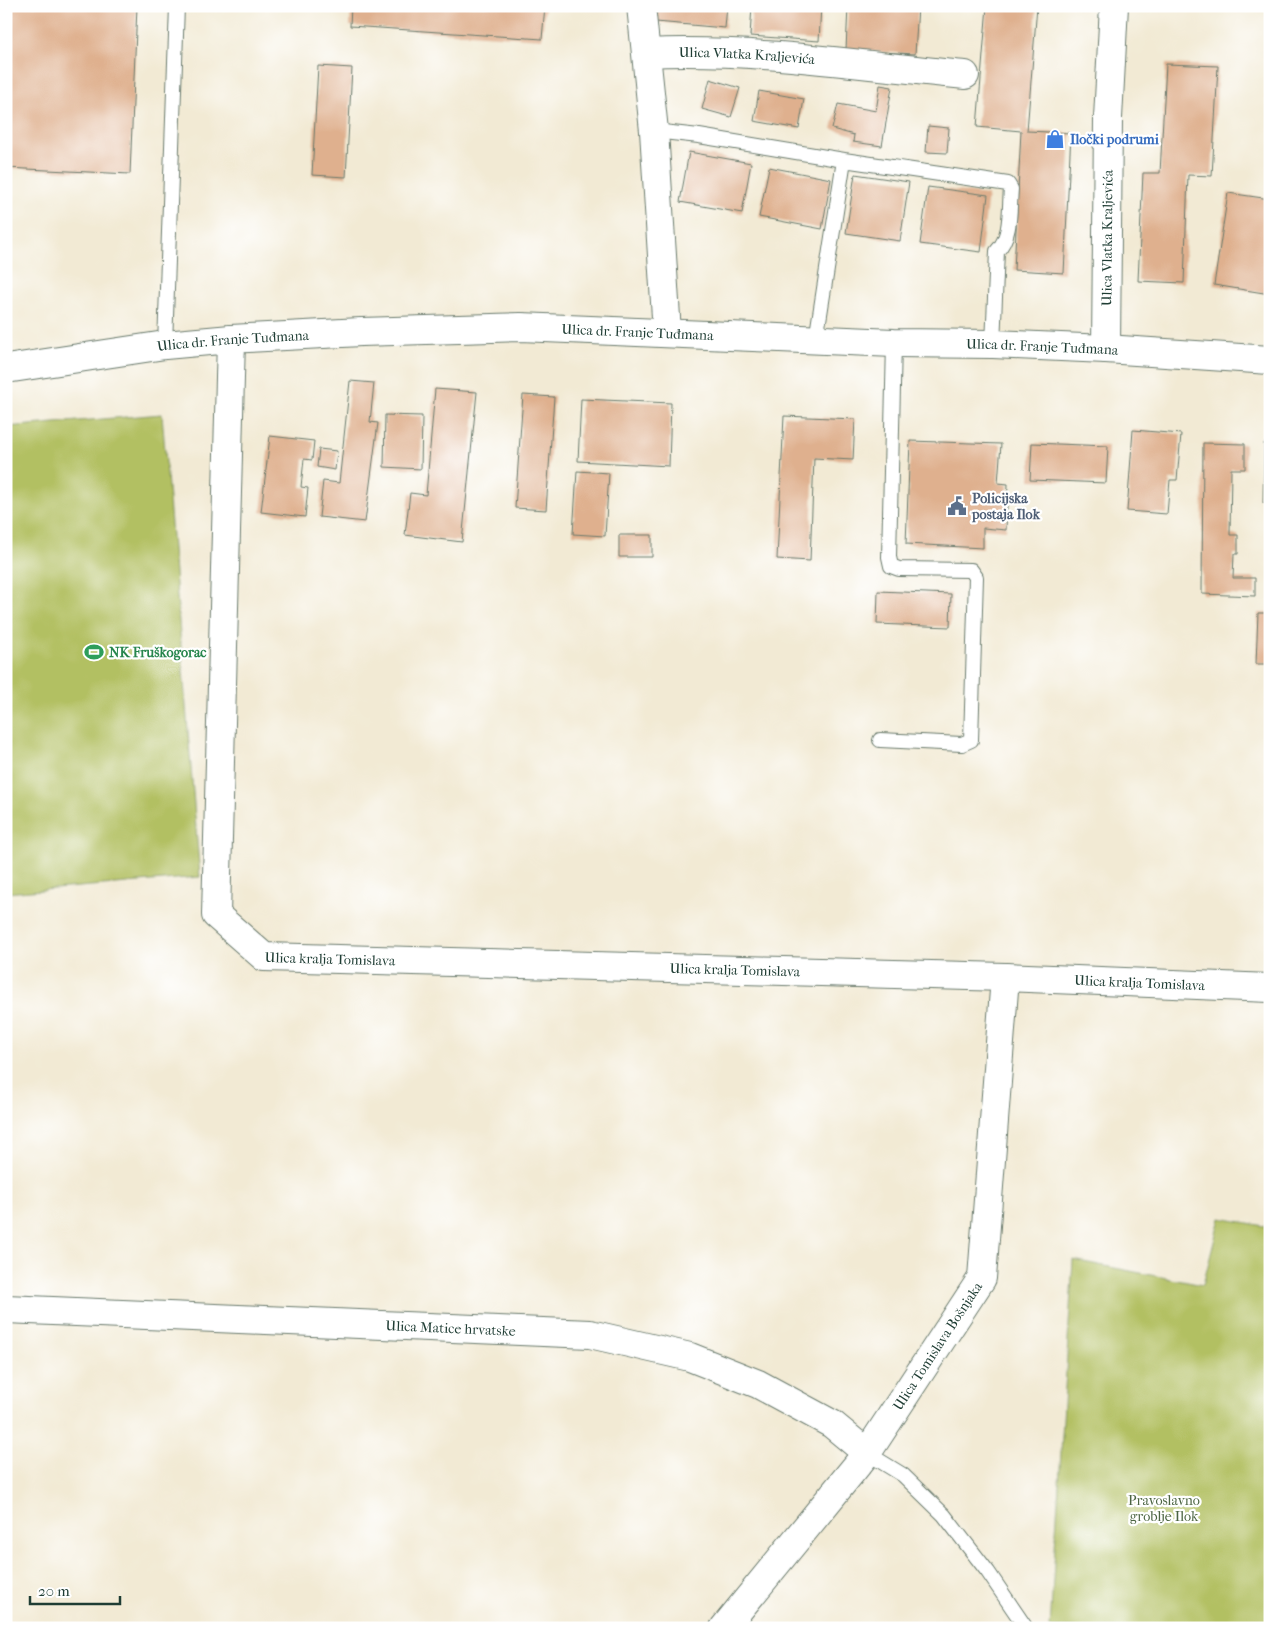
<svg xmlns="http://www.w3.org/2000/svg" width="1276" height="1634" font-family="'IM FELL French Canon',serif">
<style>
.green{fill:#b2c062;stroke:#687e4b}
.building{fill:#dfb08e}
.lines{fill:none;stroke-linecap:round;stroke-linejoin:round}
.lane-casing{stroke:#697a6c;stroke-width:16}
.street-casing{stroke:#697a6c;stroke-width:30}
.secondary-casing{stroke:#697a6c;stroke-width:30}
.lane{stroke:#fff;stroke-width:14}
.street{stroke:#fff;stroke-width:28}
.secondary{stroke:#fff;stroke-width:28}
.labels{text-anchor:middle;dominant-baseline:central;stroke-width:4.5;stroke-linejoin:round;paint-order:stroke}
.street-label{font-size:14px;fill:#1f3d34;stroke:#fff}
.shop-label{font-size:14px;font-weight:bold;fill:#366cbe;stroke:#fff;text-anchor:start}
.service-label{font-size:14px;font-weight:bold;fill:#4e5e75;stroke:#fff;text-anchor:start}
.leisure-label{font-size:14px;font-weight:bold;fill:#27864d;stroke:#fff;text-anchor:start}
.park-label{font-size:14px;fill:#4b6442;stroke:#fff}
</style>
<rect width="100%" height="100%" fill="#fff"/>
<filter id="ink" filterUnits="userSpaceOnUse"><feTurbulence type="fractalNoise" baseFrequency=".02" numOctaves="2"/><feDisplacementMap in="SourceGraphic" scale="10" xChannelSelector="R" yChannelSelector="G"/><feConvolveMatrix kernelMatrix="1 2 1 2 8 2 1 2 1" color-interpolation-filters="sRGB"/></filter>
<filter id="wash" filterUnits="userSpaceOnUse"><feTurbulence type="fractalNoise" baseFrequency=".0096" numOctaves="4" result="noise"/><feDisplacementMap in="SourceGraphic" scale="20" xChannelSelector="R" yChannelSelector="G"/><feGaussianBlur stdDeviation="1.12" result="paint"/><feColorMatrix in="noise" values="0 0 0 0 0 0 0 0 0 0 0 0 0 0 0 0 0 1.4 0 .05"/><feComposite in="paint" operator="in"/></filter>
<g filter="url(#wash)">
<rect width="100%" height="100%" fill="#f2ead4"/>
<path class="green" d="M162 414 200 877 6 893V427Z
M1220 1218 1270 1227V1628H1050L1073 1260 1203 1285Z"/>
<g id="blocks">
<path class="building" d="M6 6H137L130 174 6 168Z
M351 6H545L542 39 350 26Z
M657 6H727L725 28 656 22Z
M752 6H821L819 41 750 36Z
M848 6H918L915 54 846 50Z
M987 6H1037L1027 131 1071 133 1064 273 1014 270 1021 131 977 127Z
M1166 64 1218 66 1212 176 1188 175 1184 283 1138 281 1143 173H1160Z
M318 66 352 68 346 177 312 175Z
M710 79 740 88 731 117 702 109Z
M880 85 892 87 882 146 853 142 854 135 832 129 838 104 876 111Z
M759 91 804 99 799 129 754 121Z
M928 126 949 128 947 153 926 152Z
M689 152 751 163 742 213 680 202Z
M769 167 831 179 822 229 759 217Z
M855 174 909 182 900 241 846 233Z
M928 187 988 195 981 252 920 244Z
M1228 193 1270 199V294L1214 285Z
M350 381 374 383 370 422 378 423 365 522 319 517 323 481 339 483Z
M435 389 477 392 462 542 405 535 410 493 426 495Z
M523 395 554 397 546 510 515 508Z
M581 399 671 403 669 466 578 461Z
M385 415 422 416 421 469 384 467Z
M784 416 855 419 853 460 814 458 810 561 777 559Z
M1133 430 1181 434 1177 480H1170L1167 514 1127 511Z
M270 436 314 441 312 460 304 459 301 487 308 488 305 517 261 512Z
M910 441 1001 444 998 483 1008 484 1006 530 983 528V548L906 544Z
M1032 443 1108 446 1106 483 1030 480Z
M1203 443 1245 444V469H1231L1230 535H1238V554H1234L1233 578H1255V596L1202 594Z
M1264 443 1270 444V503H1263Z
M319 449 337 451 335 470 317 467Z
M577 471 609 473 605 536 573 534Z
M619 535H652V557H619Z
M878 591 951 594 950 627 877 624Z
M1258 613H1270V664H1256Z"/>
</g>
</g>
<g filter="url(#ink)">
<use href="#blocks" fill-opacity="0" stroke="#697a6c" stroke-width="1"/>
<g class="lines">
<g class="lane-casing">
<path id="lane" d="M654 131 699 136 844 160 816 340
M844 160 1008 184 1011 189C1009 209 1012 236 997 251L993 344
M165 345 177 6
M880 740 962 744 971 740 976 577 971 570 899 569 891 566 889 557 894 343
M867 1453 903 1475 944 1515 988 1572 1026 1628"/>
</g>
<g class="street-casing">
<g id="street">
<path d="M641 6 654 131 667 333"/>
<path id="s1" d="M647 53C753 48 860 65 965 75"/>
<path id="s2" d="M231 339 216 915 264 957 1005 977 1270 988"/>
<path id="s3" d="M1106 349 1108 118 1114 6"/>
<path id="s4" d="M6 1309 590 1334 690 1357 758 1384 832 1424 867 1453"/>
<path id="s5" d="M724 1628 867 1453 982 1278 1005 977"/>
</g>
</g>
<g class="secondary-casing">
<g id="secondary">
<path id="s6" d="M6 369 165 345 231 339 361 332 521 327 894 343 993 344 1106 349 1270 360"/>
</g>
</g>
<use href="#lane" class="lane"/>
<use href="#street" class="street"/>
<use href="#secondary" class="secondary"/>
</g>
</g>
<defs>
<g id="shop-bare" transform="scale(1.5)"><path d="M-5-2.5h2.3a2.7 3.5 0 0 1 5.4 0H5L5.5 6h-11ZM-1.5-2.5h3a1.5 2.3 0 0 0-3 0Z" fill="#3f7fe0" stroke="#fff" stroke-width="2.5" paint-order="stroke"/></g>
<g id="civic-bare" transform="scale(1.5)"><path d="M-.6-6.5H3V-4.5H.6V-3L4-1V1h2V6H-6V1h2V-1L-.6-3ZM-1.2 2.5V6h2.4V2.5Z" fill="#5c6f8a" stroke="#fff" stroke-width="2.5" paint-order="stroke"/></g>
<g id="stadium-bare" transform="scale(1.5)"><path d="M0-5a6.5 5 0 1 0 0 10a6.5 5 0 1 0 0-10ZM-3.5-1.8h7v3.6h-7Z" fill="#2e9e5b" stroke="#fff" stroke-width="2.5" paint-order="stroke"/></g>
</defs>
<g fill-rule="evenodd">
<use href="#shop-bare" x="1055" y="139"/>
<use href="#civic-bare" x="957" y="506"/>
<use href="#stadium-bare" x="94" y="652"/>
</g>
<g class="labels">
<g class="street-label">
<text stroke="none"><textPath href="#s1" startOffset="100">Ulica Vlatka Kraljevića</textPath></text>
<text stroke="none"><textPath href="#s3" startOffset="111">Ulica Vlatka Kraljevića</textPath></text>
<text stroke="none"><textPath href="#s6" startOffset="634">Ulica dr. Franje Tuđmana</textPath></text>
<text stroke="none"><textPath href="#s6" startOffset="229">Ulica dr. Franje Tuđmana</textPath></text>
<text stroke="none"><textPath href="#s6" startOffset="1039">Ulica dr. Franje Tuđmana</textPath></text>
<text stroke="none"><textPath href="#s2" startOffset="706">Ulica kralja Tomislava</textPath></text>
<text stroke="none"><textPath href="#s2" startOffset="1111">Ulica kralja Tomislava</textPath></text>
<text stroke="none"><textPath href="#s2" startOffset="1516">Ulica kralja Tomislava</textPath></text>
<text stroke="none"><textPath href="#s4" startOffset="445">Ulica Matice hrvatske</textPath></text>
<text stroke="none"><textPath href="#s5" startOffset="354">Ulica Tomislava Bošnjaka</textPath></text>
</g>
<g class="shop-label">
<text x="1070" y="139">Iločki podrumi</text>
</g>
<g class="service-label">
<text x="972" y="498">Policijska<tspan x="972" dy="16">postaja Ilok</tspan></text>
</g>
<g class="leisure-label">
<text x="109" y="652">NK Fruškogorac</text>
</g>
<g class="park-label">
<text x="1164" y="1500">Pravoslavno<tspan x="1164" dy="16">groblje Ilok</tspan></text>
</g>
</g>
<rect width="1276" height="1634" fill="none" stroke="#fff" stroke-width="25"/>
<path d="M30 1596v8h90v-8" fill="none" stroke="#1f3d34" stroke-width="2.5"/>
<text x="38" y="1596" font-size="15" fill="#1f3d34" stroke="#ffffff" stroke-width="4" paint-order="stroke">20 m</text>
</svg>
